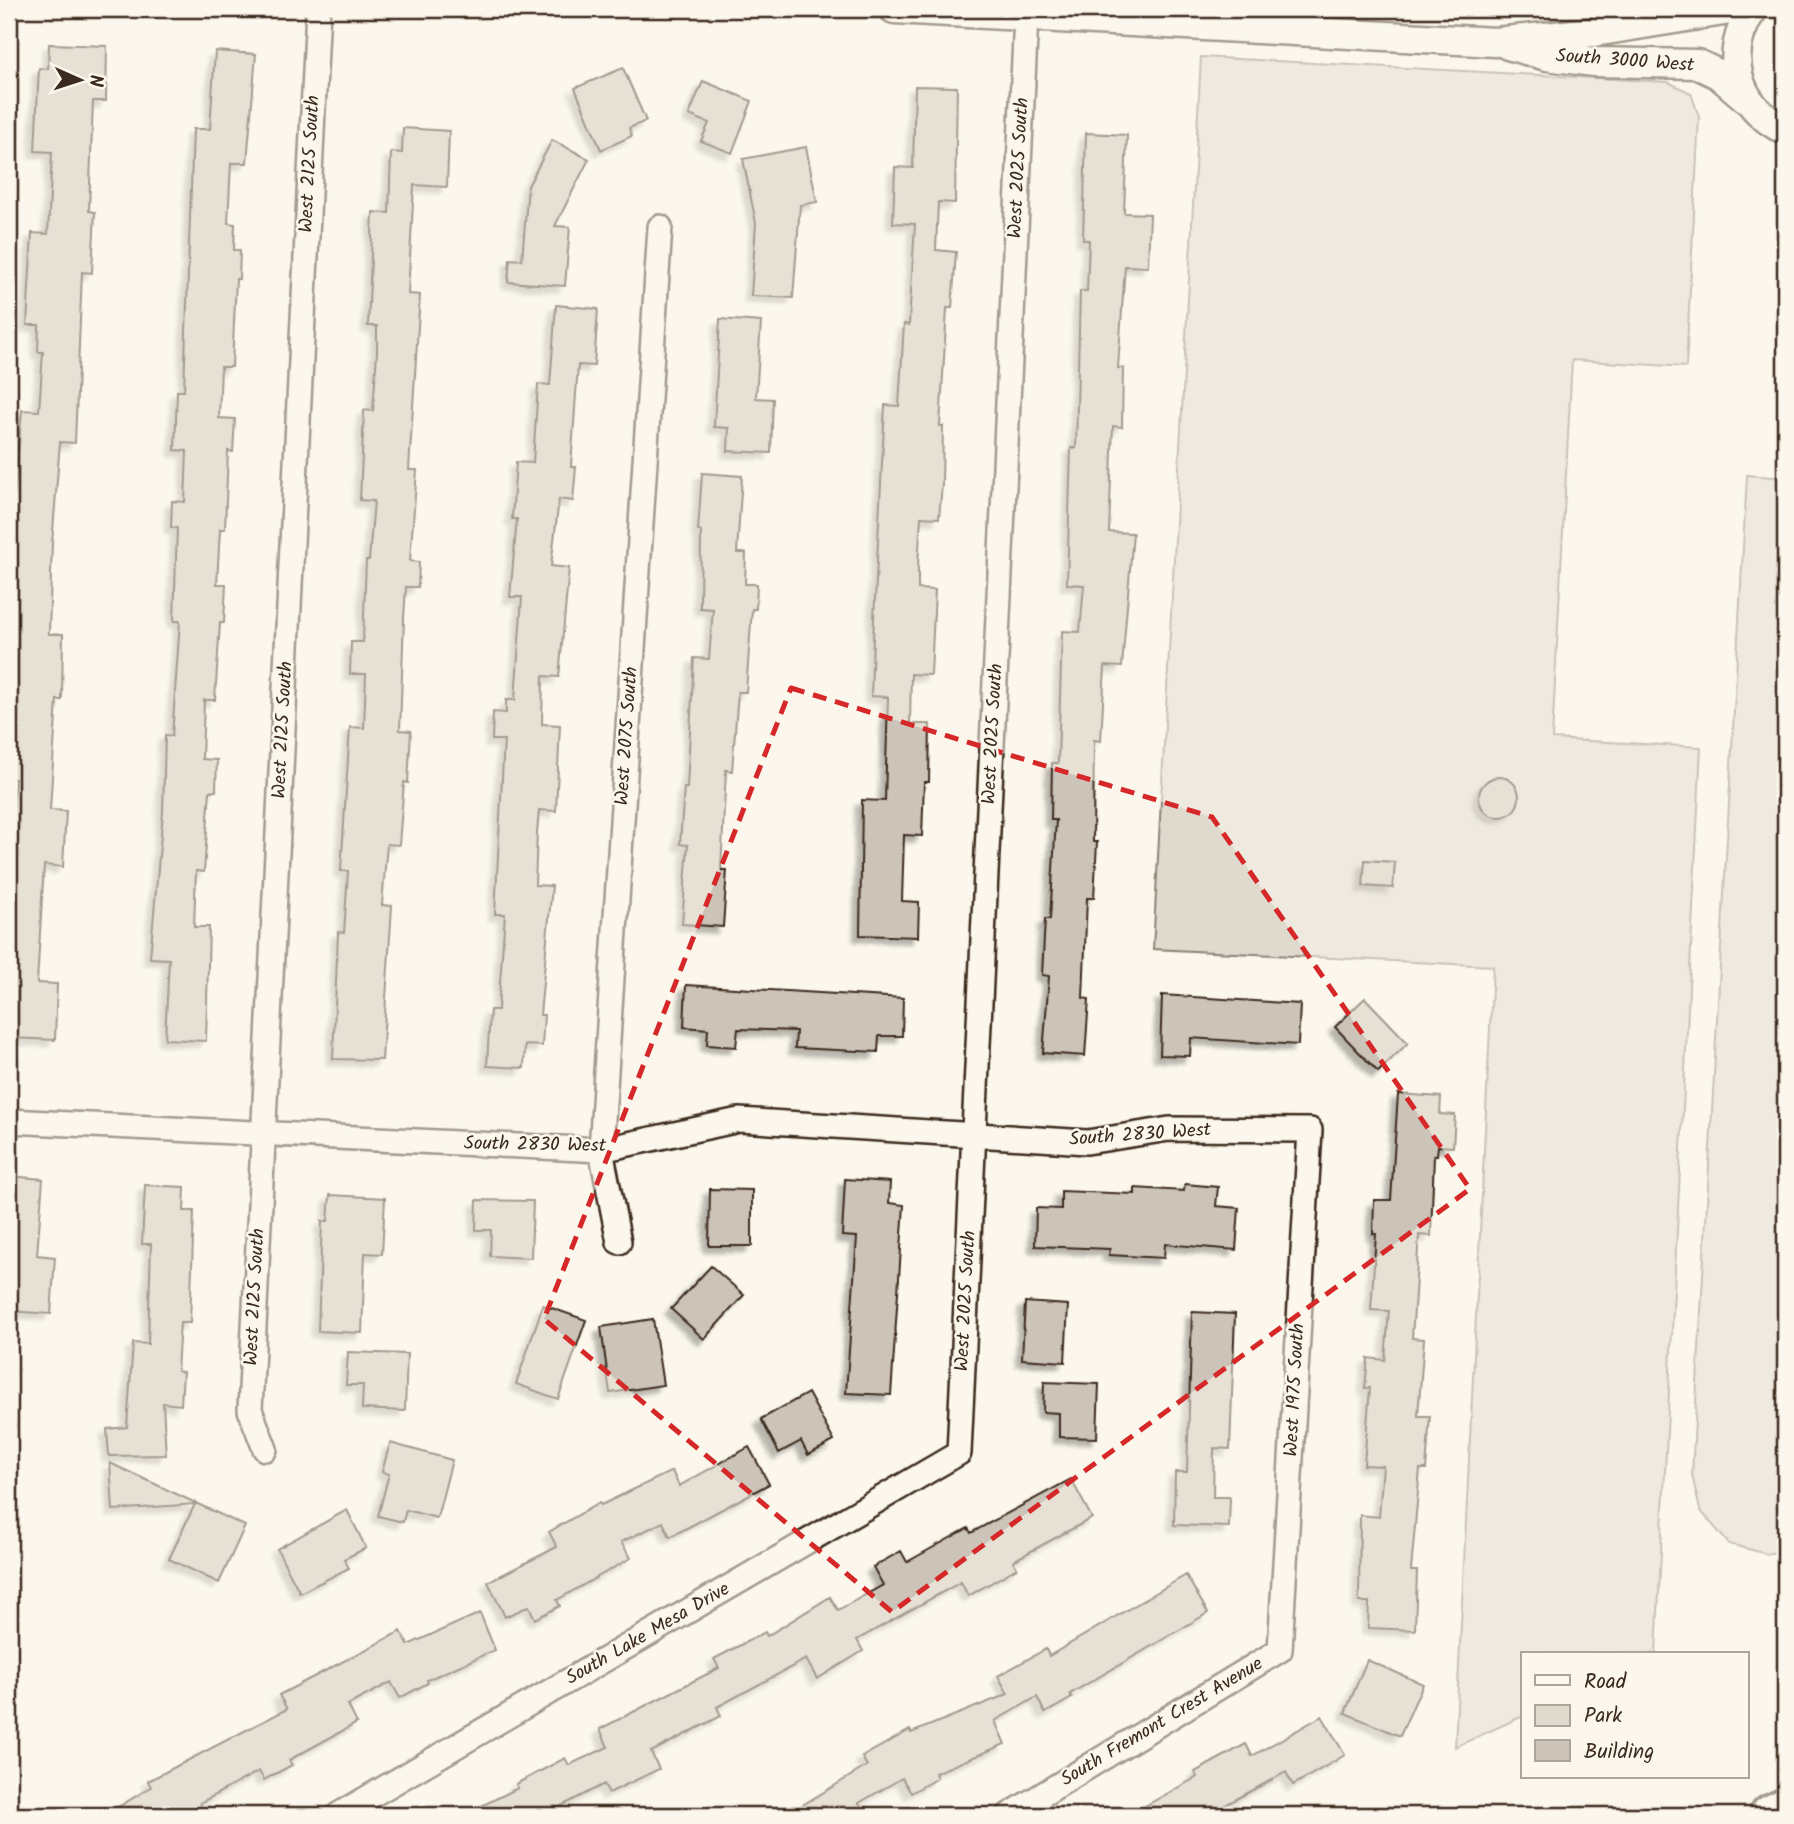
<svg xmlns="http://www.w3.org/2000/svg" width="1794" height="1824" font-family="Kalam,sans-serif">
<style>
.green{fill:#dfd9ce;stroke:#8d8276;stroke-width:2}
.building{fill:#ccc4b9;stroke:#3b2a1e;stroke-width:2;filter:url(#shadow)}
.lines{fill:none;stroke-linecap:round;stroke-linejoin:round}
.minor-casing{stroke:#3b2a1e;stroke-width:28}
.tertiary-casing{stroke:#3b2a1e;stroke-width:33}
.motorway-casing{stroke:#3b2a1e;stroke-width:44}
.minor{stroke:#fbf7ec;stroke-width:23}
.tertiary{stroke:#fbf7ec;stroke-width:28}
.motorway{stroke:#fbf7ec;stroke-width:38}
.marked{fill:none;stroke:#d62828;stroke-width:5;stroke-dasharray:14 9;stroke-linejoin:round}
.labels{text-anchor:middle;dominant-baseline:central;stroke-width:5;stroke-linejoin:round;paint-order:stroke}
.street-label{font-size:19px;fill:#3b2a1e;stroke:#fbf7ec}
</style>
<defs>
<filter id="shadow"><feDropShadow dx="-6" dy="6" stdDeviation="2" flood-color="#0004"/></filter>
</defs>
<rect width="100%" height="100%" fill="#fbf7ec"/>
<filter id="ink" filterUnits="userSpaceOnUse"><feTurbulence type="fractalNoise" baseFrequency=".0143" numOctaves="2"/><feDisplacementMap in="SourceGraphic" scale="14" xChannelSelector="R" yChannelSelector="G"/><feConvolveMatrix kernelMatrix="1 2 1 2 8 2 1 2 1" color-interpolation-filters="sRGB"/></filter>
<g filter="url(#ink)">
<path class="green" d="M1201 57 1668 82 1691 93 1699 117 1686 367 1572 360 1552 739 1701 747 1656 1653 1523 1654V1716L1455 1747 1493 966 1153 949Z
M1747 475 1785 478V1550L1767 1554 1729 1544 1700 1510 1692 1475Z"/>
<path class="building" d="M49 44 107 46 106 101H93L89 211 95 212 92 273 82 272 75 443 60 442 52 544 49 634H63L62 700H57L50 810 66 811 63 867 44 865 37 983 57 984 55 1040 12 1038 13 1015H9V833L12 834 15 779 9 778 15 667H9L13 510 22 410 39 411 43 352H38L39 325H27L32 233 48 234 52 152 35 151 39 68 48 69Z
M215 51 256 54 247 163H231L228 223 235 224 234 250H240L239 279H236L232 367H221L219 418 235 419 233 452 228 451 225 529H220L217 584H226L224 623H220L215 700H204L202 759 217 760 216 791H210L204 872 196 871 194 927H209L206 1041 165 1039 169 959 150 958 163 812 165 735 172 736 180 621H174L177 528 171 527 172 501 185 502 187 451 175 450 177 391H184L193 129H210Z
M623 68 646 121 629 128 632 136 601 150 575 88Z
M703 81 752 101 732 153 701 141 709 123 689 115Z
M915 86 957 87 955 203 938 202 936 250 956 252 952 308H947L940 426H943L942 485 939 518 921 517 918 566V589L935 590 931 675 911 674 910 724H930L929 782H924L922 836 904 835 902 901 919 902 918 937 860 935 862 800 885 801 888 697 871 696 873 639 885 405 899 406 904 324 909 325 915 224 893 223 895 167 913 168Z
M403 128 449 131 447 187 414 185 408 294 420 295 409 470H417L410 561 419 562 418 587H406L404 618 400 730 411 731 408 783 404 782 399 845 387 844 382 905 392 906 382 1060 333 1059 338 932 344 933 348 871H341L350 727 364 728 366 674H350L351 642H363L366 560H369L374 501 360 500 364 410 373 411 377 352V326H368L373 212 389 213 391 152 402 153Z
M1086 133 1127 135 1124 213 1150 214 1148 267 1125 266 1118 368H1123L1122 427 1113 426 1109 532 1133 533 1122 667 1105 666 1101 741 1094 740 1093 842H1097L1094 898H1087L1083 998 1089 999 1085 1056 1043 1053 1049 976 1042 975 1045 919H1050L1056 820H1051L1052 763H1058L1062 631 1080 632 1084 585 1067 584 1071 448H1076L1080 291H1087L1089 240H1083Z
M552 140 589 159 555 226 570 227 565 286 508 282 510 259 522 260 528 186Z
M806 147 817 202 800 205 793 298 751 296 756 223 743 159Z
M556 305 598 309 594 366 578 365 571 467H576L573 501 559 499 551 566 569 568 559 677 543 676 542 724 560 725 556 811 539 810 537 833 535 885 552 886 540 1015H544L542 1046 525 1045 524 1068 487 1066 490 1010H498L505 914H495L504 740H492L493 712 506 713V700H515L522 597H510L517 519H512L516 462 533 463 538 384 550 385Z
M720 319 761 322 756 398 773 399 771 453 728 451 729 428 714 427Z
M702 473 742 476 737 553H746L745 584H757L756 609H752L746 692H738L732 771 726 770 721 870H727L723 927 682 924 688 845 680 844 684 788H687L694 658 709 659 713 609 700 608 701 531H698Z
M1479 797a20 20 0 1 1 40 0a20 20 0 1 1-40 0Z
M1365 860 1395 862 1393 888 1363 886Z
M686 985 903 998 902 1036H879L878 1052 795 1048 796 1031 738 1029 736 1047 707 1045 708 1029 684 1027Z
M1162 995 1300 1004 1298 1045 1191 1038 1190 1056 1160 1055Z
M1365 998 1408 1043 1378 1072 1335 1027Z
M1398 1094 1441 1097 1440 1114 1455 1115 1453 1147 1438 1146 1437 1155H1434L1431 1236 1419 1235 1412 1338 1424 1339 1418 1416H1430L1426 1469H1420L1411 1571H1417L1415 1630 1368 1628 1369 1602H1359L1360 1515 1379 1517 1383 1466 1364 1465 1370 1388H1365L1368 1358 1385 1360 1389 1311 1371 1310 1376 1234H1373L1374 1200H1391Z
M9 1176 43 1179 37 1255 55 1257 51 1314 9 1311Z
M845 1179 890 1182 889 1203 904 1205 891 1395 846 1393 857 1237 842 1236Z
M1185 1184 1218 1187 1216 1206 1239 1208 1236 1250 1165 1244 1164 1258 1109 1255 1110 1249 1035 1246 1036 1208 1061 1209V1191L1135 1194V1188L1184 1191Z
M145 1185 185 1187 184 1211H194L190 1323H180L177 1371 183 1372 181 1405 163 1403 166 1455 109 1456 107 1429 127 1427 133 1343 148 1344 151 1244H142Z
M710 1189 752 1190V1246H709Z
M330 1195 385 1198 382 1254 365 1253 362 1333 318 1331 322 1221H328Z
M477 1200 533 1201 531 1258 490 1256 491 1230H476Z
M711 1266 744 1295 704 1339 671 1309Z
M1025 1302 1068 1305 1065 1362 1022 1359Z
M543 1305 586 1320 558 1399 516 1384Z
M1192 1312 1235 1314 1230 1449 1214 1448 1213 1497H1230L1229 1527 1174 1525 1175 1472H1187Z
M653 1319 663 1385 610 1393 601 1327Z
M348 1352 407 1354 405 1411 362 1409 363 1385H346Z
M1044 1382 1099 1384 1097 1438 1059 1437V1413L1043 1412Z
M808 1393 834 1441 808 1455 801 1441 779 1453 761 1419Z
M390 1443 452 1460 437 1518 406 1510 403 1522 378 1516 389 1474 382 1472Z
M749 1447 769 1484 670 1537 663 1522 621 1542 631 1558 557 1600 560 1606 535 1619 529 1606 505 1617 488 1582 557 1547 549 1532 599 1503 601 1505 672 1471 679 1486Z
M110 1463 245 1526 219 1583 169 1559 195 1504 113 1510Z
M1071 1479 1092 1518 1013 1561 1017 1568 968 1596 961 1582 857 1640 863 1651 817 1679 806 1659 717 1707 721 1716 651 1752 659 1769 609 1793 604 1784 544 1815H463L518 1788 516 1784 565 1758 569 1765 608 1747 600 1729 719 1668 714 1659 765 1632 767 1636 830 1597 838 1610 883 1585 873 1567 901 1551 907 1562 968 1528 971 1533Z
M347 1510 366 1548 344 1559 349 1568 300 1593 277 1549Z
M1186 1575 1208 1613 1070 1694 1072 1698 1045 1713 1037 1697 995 1721 1005 1744 935 1773 937 1778 911 1793 902 1778 859 1803 867 1815H786L867 1766 862 1757 910 1730 911 1733 1008 1694 998 1676 1046 1649 1049 1656Z
M480 1613 495 1650 427 1680 428 1683 400 1698 391 1682 348 1705 357 1723 289 1760 292 1765 264 1780 259 1771 200 1803 205 1815H105L151 1787 148 1781 287 1709 279 1695 401 1631 408 1645Z
M1367 1660 1423 1684 1400 1736 1345 1713Z
M1322 1716 1345 1755 1293 1785 1286 1772 1207 1815H1129L1197 1777 1195 1772 1246 1744 1252 1756Z"/>
<g class="lines">
<g class="minor-casing">
<path id="minor" d="M9 1121 601 1150 739 1120 1087 1142 1169 1129 1310 1130 1280 1650 1009 1815
M619 1242 601 1150 660 227
M265 1449 250 1410 318 9
M338 1815 959 1453 1026 16"/>
</g>
<g class="tertiary-casing">
<path id="tertiary" d="M894 9 1495 42 1594 32 1736 9
M1753 9C1722 53 1735 106 1785 130
M1508 45 1547 56 1594 62 1697 64 1718 74 1746 98"/>
</g>
<g class="motorway-casing">
<path id="motorway" d="M1770 1815 1785 1808"/>
</g>
<use href="#minor" class="minor"/>
<use href="#tertiary" class="tertiary"/>
<use href="#motorway" class="motorway"/>
</g>
</g>
<path d="M0 0H1794V1824H0ZM791 688 1212 817 1470 1189 892 1612 544 1319Z" fill="#fbf7ec" fill-opacity=".55" fill-rule="evenodd"/>
<path class="marked" d="M791 688 1212 817 1470 1189 892 1612 544 1319Z"/>
<g class="labels">
<g class="street-label">
<text transform="translate(1625 61) rotate(4)">South 3000 West</text>
<text transform="translate(310 164) rotate(-87)">West 2125 South</text>
<text transform="translate(1019 168) rotate(-87)">West 2025 South</text>
<text transform="translate(283 730) rotate(-87)">West 2125 South</text>
<text transform="translate(993 734) rotate(-87)">West 2025 South</text>
<text transform="translate(627 736) rotate(-86)">West 2075 South</text>
<text transform="translate(1140 1135) rotate(-4)">South 2830 West</text>
<text transform="translate(535 1145) rotate(1)">South 2830 West</text>
<text transform="translate(255 1297) rotate(-87)">West 2125 South</text>
<text transform="translate(966 1301) rotate(-87)">West 2025 South</text>
<text transform="translate(1295 1390) rotate(-87)">West 1975 South</text>
<text transform="translate(648 1634) rotate(-30)">South Lake Mesa Drive</text>
<text transform="translate(1162 1722) rotate(-31)">South Fremont Crest Avenue</text>
</g>
</g>
<rect width="1794" height="1824" fill="none" stroke="#fbf7ec" stroke-width="35"/>
<rect x="18" y="18" width="1759" height="1789" fill="none" stroke="#3b2a1e" stroke-width="2.5" filter="url(#ink)"/>
<rect x="1521" y="1652" width="228" height="126" fill="#fbf7ec" stroke="#aea59a" stroke-width="2"/>
<rect x="1535" y="1675" width="35" height="10" fill="#fbf7ec" stroke="#aea59a" stroke-width="2"/>
<text x="1584" y="1688" font-size="21" fill="#3b2a1e">Road</text>
<rect x="1535" y="1705" width="35" height="21" fill="#dfd9ce" stroke="#aea59a" stroke-width="2"/>
<text x="1584" y="1722" font-size="21" fill="#3b2a1e">Park</text>
<rect x="1535" y="1740" width="35" height="21" fill="#ccc4b9" stroke="#aea59a" stroke-width="2"/>
<text x="1584" y="1758" font-size="21" fill="#3b2a1e">Building</text>
<g transform="translate(80 80) rotate(93)" stroke="#fbf7ec" stroke-width="5" paint-order="stroke">
<path d="M0-5L12 26L0 18L-12 26Z" fill="#3b2a1e"/>
<text y="-10" font-size="19" font-weight="bold" text-anchor="middle" fill="#3b2a1e">N</text>
</g>
</svg>
